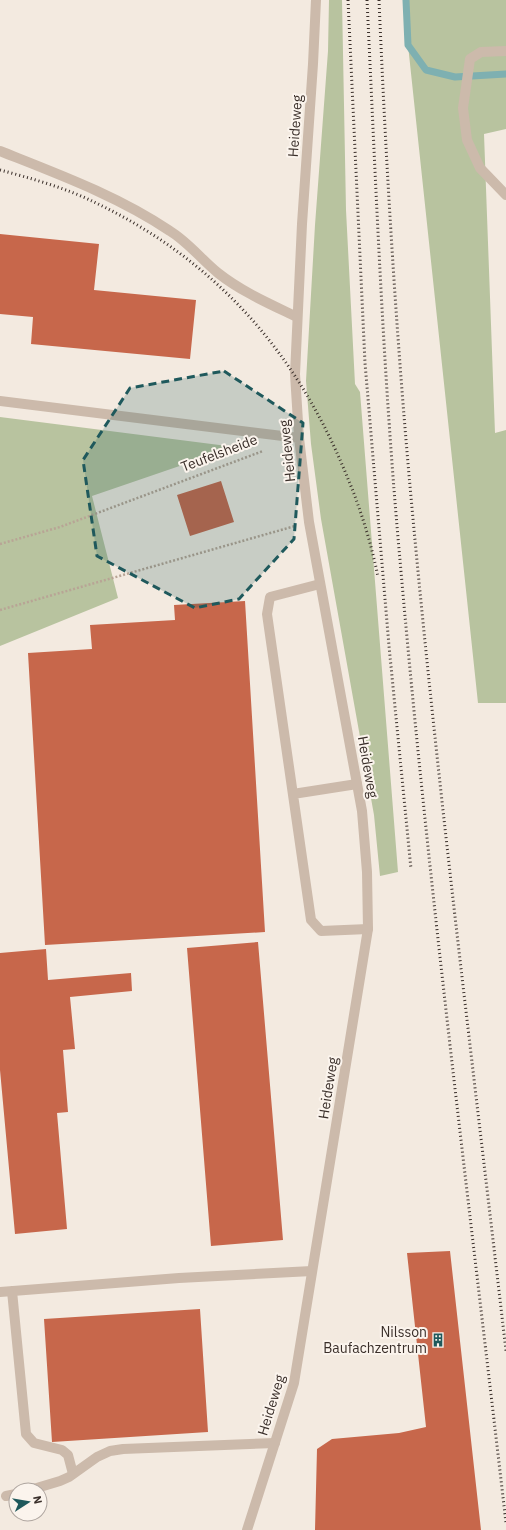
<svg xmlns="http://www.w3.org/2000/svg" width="506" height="1530" font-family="'IBM Plex Sans',sans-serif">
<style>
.green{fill:#b8c39f}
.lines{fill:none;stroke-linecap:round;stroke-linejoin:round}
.stream{stroke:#7eb0b1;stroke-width:7}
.building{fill:#c7674b}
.path{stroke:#b8a495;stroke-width:2.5;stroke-dasharray:2 2;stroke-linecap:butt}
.service{stroke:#ccbaab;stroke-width:10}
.minor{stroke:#ccbaab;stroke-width:10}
.rail{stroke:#3a2f2a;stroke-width:3;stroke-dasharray:1 3;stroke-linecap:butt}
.marked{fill:#1f595c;fill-opacity:0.2;stroke:#1f595c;stroke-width:3;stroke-dasharray:8 5;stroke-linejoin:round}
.labels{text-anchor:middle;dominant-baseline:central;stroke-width:4;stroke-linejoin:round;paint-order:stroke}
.street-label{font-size:14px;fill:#3a2f2a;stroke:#fbf4ed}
.poi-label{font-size:14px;fill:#3a2f2a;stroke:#fbf4ed;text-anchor:end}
</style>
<rect width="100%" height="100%" fill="#f3eae0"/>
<path class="green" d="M329 0H342L346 210 355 384 360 392 398 872 380 876 374 815 321 519 311 444 306 381 315 225 328 51Z
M406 0H506V129L484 134 495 433 506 430V703H478L408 45Z
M0 417 235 447 92 496 118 598 0 646Z"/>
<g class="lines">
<path class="stream" d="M406 0 408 45 426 70 455 77 506 74"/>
</g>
<path class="building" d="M0 234 99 244 94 290 196 300 190 359 31 344 33 317 0 314Z
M221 481 234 522 190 536 177 495Z
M245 601 265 932 45 945 28 653 92 649 90 625 175 620 174 605Z
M258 942 283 1240 211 1246 187 948Z
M46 949 48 980 131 973 132 991 70 997 75 1049 63 1050 68 1112 57 1113 67 1229 15 1234 0 1070V953Z
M450 1251 481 1530H315L317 1449 332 1439 399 1433 426 1427 407 1253Z
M200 1309 208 1432 52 1442 44 1319Z"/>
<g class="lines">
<path class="path" d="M0 544 60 527 263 451
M0 610 295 526"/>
<path class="service" d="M506 51 481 52 470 59 463 108 467 140 480 168 506 195
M0 151C58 174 118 196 170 231 188 242 202 260 218 273 242 292 270 304 297 317
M320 584 270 597 267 614 311 920 321 931 368 929
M293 794 357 784
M12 1291 26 1434 34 1443 62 1450 68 1455 73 1474
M0 1292 179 1278 312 1271
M30 1490 60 1481 69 1477 97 1457 110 1451 123 1449 275 1443
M6 1496 16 1494"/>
<path class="minor" d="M0 401 299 438
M247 1530 294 1383 368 929 367 872 362 811 309 522 299 438 295 374 302 224 313 64 316 0"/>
<path class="rail" d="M348 0 365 363 389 646 411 869
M367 0C376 187 383 374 400 560 428 882 469 1202 506 1523
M379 0C386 166 396 332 411 497 437 782 473 1066 506 1351
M0 170C30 178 66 188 94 202 214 259 296 351 346 474 360 507 371 542 378 577"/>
</g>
<path class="marked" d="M224 371 303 423 294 539 239 599 195 608 97 556 83 460 130 388Z"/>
<defs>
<g id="building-bare" transform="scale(1.08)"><path d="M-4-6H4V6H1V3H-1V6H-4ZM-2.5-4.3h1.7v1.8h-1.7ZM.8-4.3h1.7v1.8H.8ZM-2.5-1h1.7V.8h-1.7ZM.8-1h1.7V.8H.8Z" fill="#1f595c" stroke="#fbf4ed" stroke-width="2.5" paint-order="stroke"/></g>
</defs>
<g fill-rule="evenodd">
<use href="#building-bare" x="438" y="1340"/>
</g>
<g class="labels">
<g class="street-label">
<text transform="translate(295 126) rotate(-86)">Heideweg</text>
<text transform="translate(287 451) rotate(-96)">Heideweg</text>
<text transform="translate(219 453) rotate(-21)">Teufelsheide</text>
<text transform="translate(368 767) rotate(80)">Heideweg</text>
<text transform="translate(328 1088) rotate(-81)">Heideweg</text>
<text transform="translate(271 1405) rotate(-73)">Heideweg</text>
</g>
<g class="poi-label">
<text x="427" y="1332">Nilsson<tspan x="427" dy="16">Baufachzentrum</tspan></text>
</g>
</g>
<g transform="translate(28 1502) rotate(78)"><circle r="19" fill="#fbf4ed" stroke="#aea59f"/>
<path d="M0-3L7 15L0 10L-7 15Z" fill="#1f595c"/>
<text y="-6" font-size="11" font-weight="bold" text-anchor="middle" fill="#3a2f2a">N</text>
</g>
</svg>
